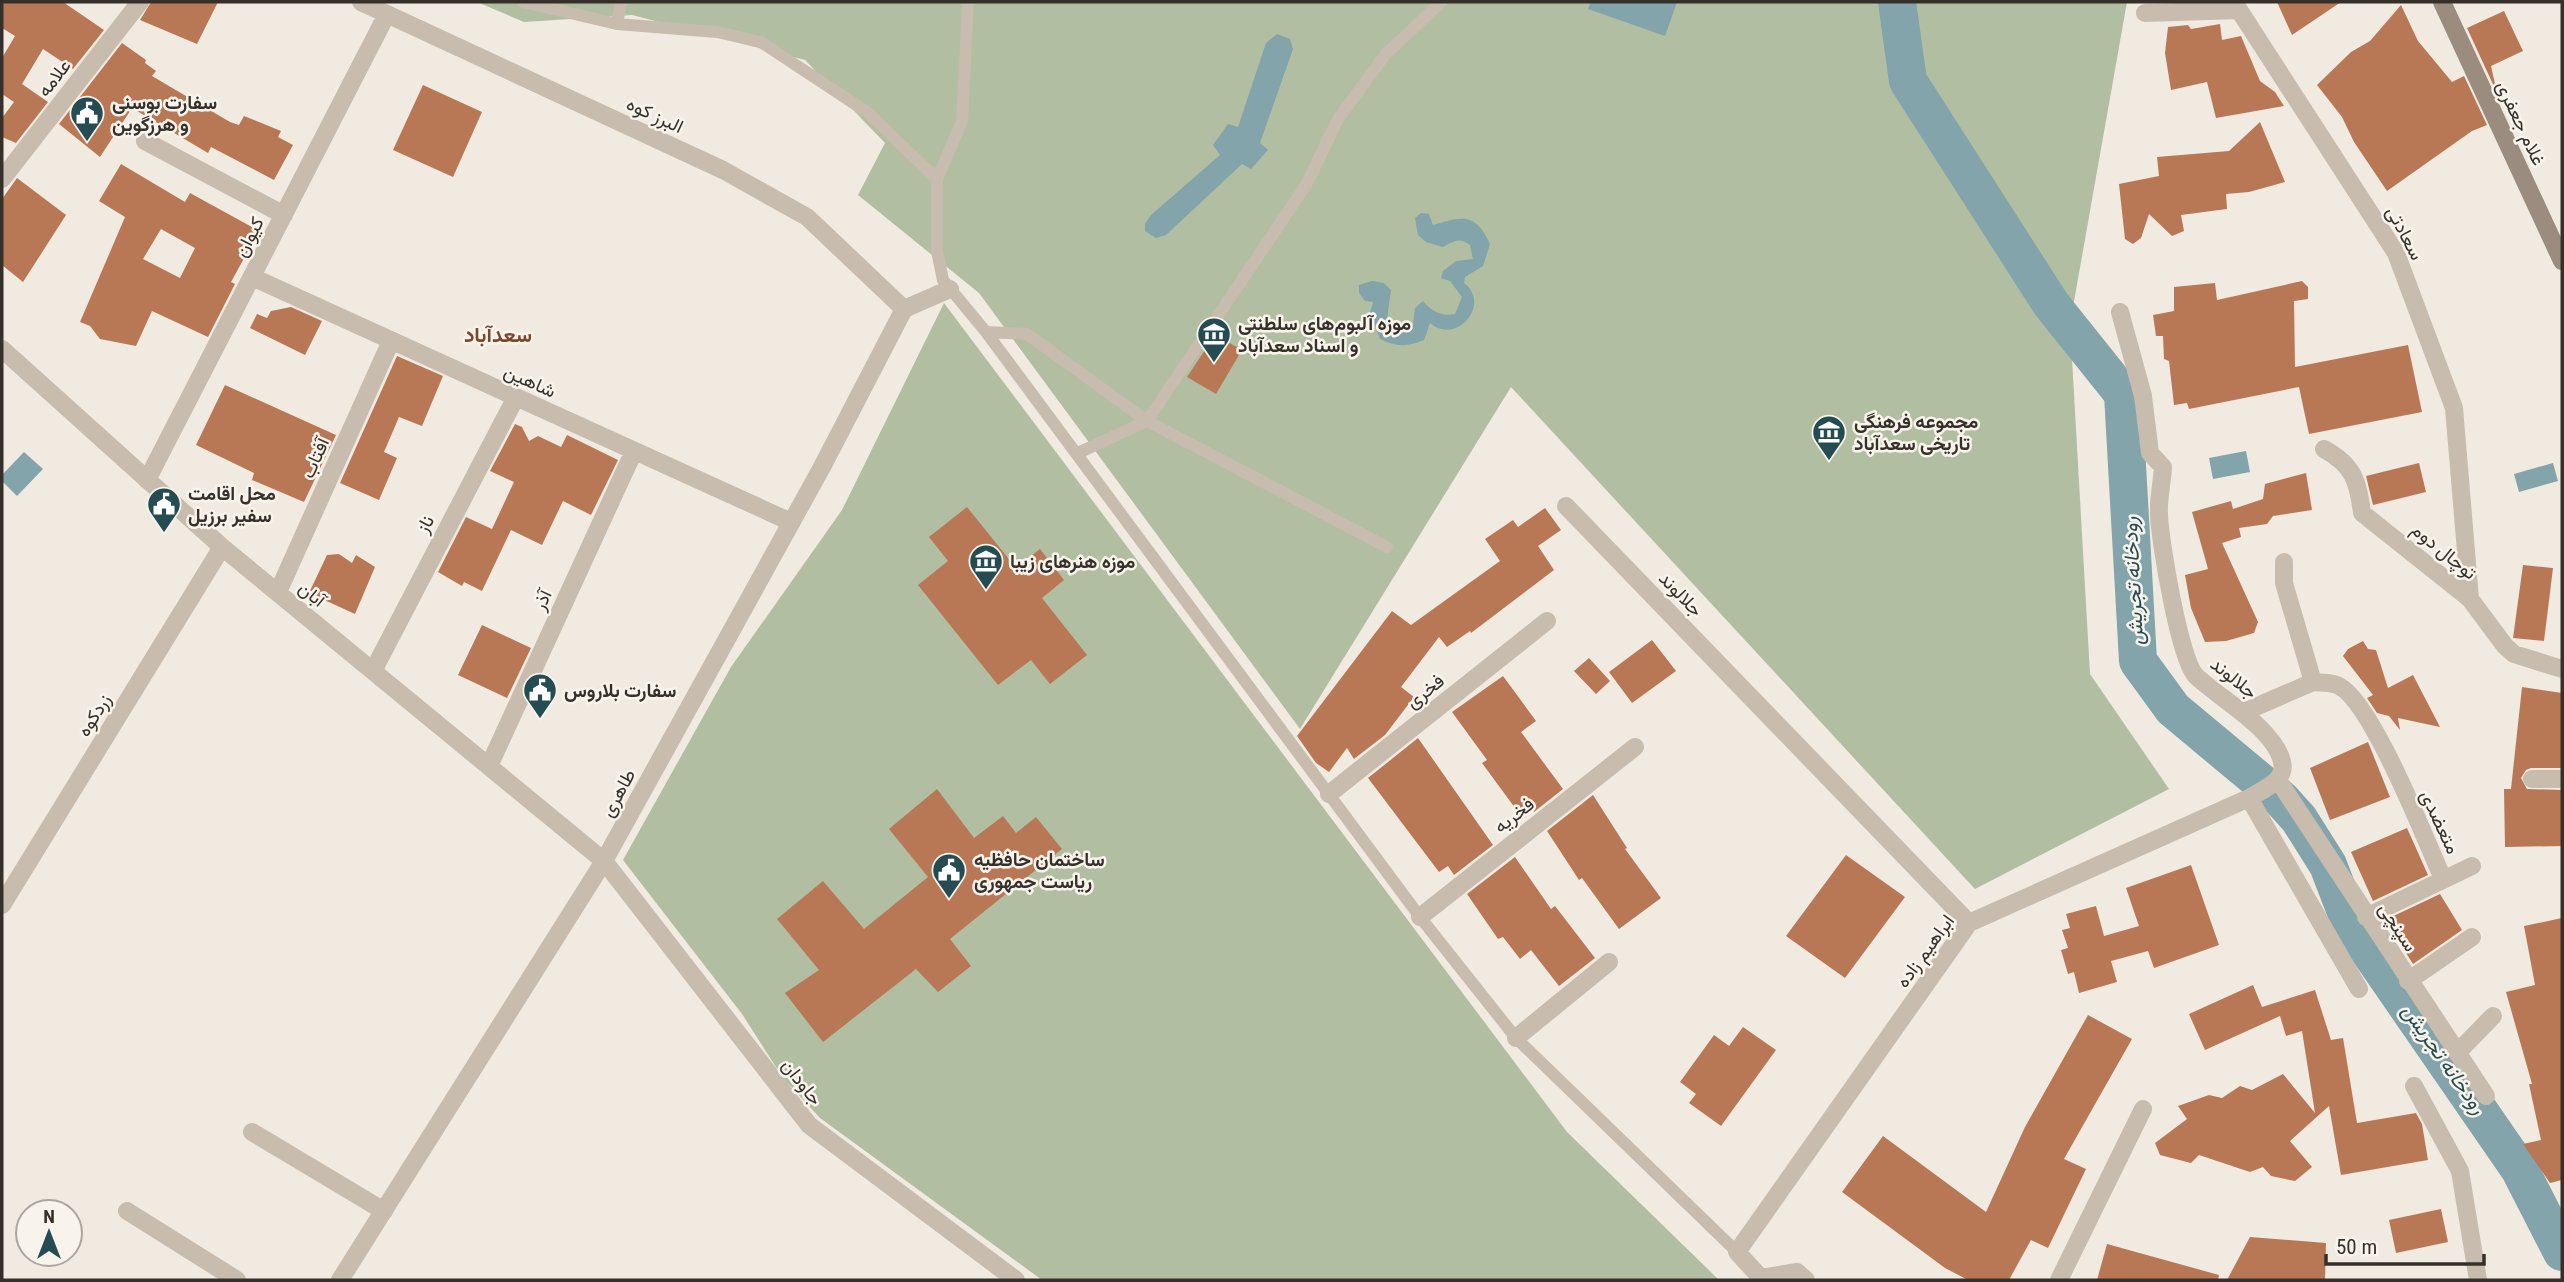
<svg xmlns="http://www.w3.org/2000/svg" width="2564" height="1282" font-family="'Roboto Condensed',Vazirmatn,sans-serif">
<style>
.green{fill:#b1bea1}
.water{fill:#82a4aa}
.lines{fill:none;stroke-linecap:round;stroke-linejoin:round}
.river{stroke:#82a4aa;stroke-width:38}
.building{fill:#b87856;fill-rule:evenodd}
.service{stroke:#c7bcad;stroke-width:12}
.minor{stroke:#c7bcad;stroke-width:18}
.tertiary{stroke:#c7bcad;stroke-width:18}
.secondary{stroke:#9a8c7e;stroke-width:18}
.labels{text-anchor:middle;dominant-baseline:central;stroke-width:5;stroke-linejoin:round;paint-order:stroke}
.street-label{font-size:19px;fill:#36302b;stroke:#f8f4ec}
.poi-label{font-size:19px;font-weight:bold;fill:#36302b;stroke:#f8f4ec;text-anchor:start}
.neighbourhood-label{font-size:21px;font-weight:bold;fill:#7c482d;stroke:#f8f4ec}
.water-label{font-size:21px;font-style:italic;fill:#254b53;stroke:#f8f4ec}
</style>
<rect width="100%" height="100%" fill="#f0eae0"/>
<path class="green" d="M477 2H2127L2070 324 2090 674 2169 789 1975 889 1511 387 1300 729 979 293 858 195 885 143 805 60 632 15 524 22Z
M944 303 1567 1132 1719 1280H1042L820 1118 783 1078 742 1014 623 860 731 667 842 510Z"/>
<path class="water" d="M1591 2H1677L1665 36 1588 9Z
M1277 34 1290 39 1293 49 1260 143 1268 150 1251 169 1242 164 1166 235 1156 238 1145 231V224L1151 215 1220 155 1213 145 1228 124 1238 127 1266 43Z
M1421 213 1429 214 1433 225C1461 217 1475 211 1490 244L1483 266 1465 277 1464 283C1492 304 1456 346 1430 323L1424 340C1407 347 1396 347 1380 339L1370 313 1373 302 1365 301 1359 293V285L1372 281 1384 283 1391 290 1387 319 1392 328 1404 330 1413 324 1415 308 1423 301C1431 311 1442 317 1455 314L1462 297 1450 281 1441 278 1443 271 1456 261 1473 259 1470 245C1459 237 1455 241 1443 247L1426 242 1418 235 1415 218Z
M2246 451 2250 472 2213 479 2209 458Z
M24 452 43 469 17 496 2 481V475Z
M2553 463 2558 481 2519 492 2514 474Z"/>
<g class="lines">
<path class="river" d="M1897 2 1908 81 2051 304 2123 394 2138 661 2173 709 2281 799 2299 819 2328 865 2351 925 2520 1170 2562 1252"/>
</g>
<path class="building" d="M2 2H63L104 30 73 69 43 49 22 84 48 102 16 143 2 137V118L14 102 2 94V58L15 36 2 28Z
M151 2H218L197 44 140 20Z
M2277 2H2341L2292 35Z
M2401 5 2418 41 2452 82 2464 76 2487 125 2472 131 2387 191 2354 142 2342 117 2317 85 2351 52 2370 41Z
M2504 11 2523 51 2491 66 2497 93 2467 28Z
M2220 24 2222 40 2241 36 2260 81 2275 92 2284 106 2216 118 2207 82 2171 90 2165 53 2168 27 2188 25 2191 29Z
M122 43 146 60 145 63 156 71 152 76 230 122 239 125 244 116 281 131 278 137 293 145 274 180 211 147 208 153 132 108 100 157 59 124Z
M423 85 482 112 453 177 393 150Z
M2260 122 2285 182 2249 192 2226 194 2227 209 2181 215 2184 231 2172 236 2149 214 2141 238 2133 244 2125 239 2119 184 2159 176 2157 157 2229 151Z
M121 164 185 202 190 193 259 231 231 282 235 284 208 337 152 311 136 346 100 339 90 326 80 322 125 217 99 201ZM161 229 195 248 180 278 143 259Z
M17 178 66 215 23 282 2 265V199Z
M2302 281 2308 287V299L2294 301 2295 367 2408 345 2422 412 2309 434 2299 387 2189 409 2187 403 2174 405 2169 361 2164 359 2163 336H2156L2153 315 2174 311V287L2215 283 2217 300Z
M291 307 322 321 305 355 250 328 257 314 267 318 271 311Z
M1215 335 1242 350 1216 394 1187 377Z
M397 356 443 376 422 426 399 417 384 452 397 458 379 500 340 483Z
M225 385 336 435 304 502 252 480 254 473 196 445Z
M515 424 522 427 529 441 538 436 561 447 567 435 618 460 591 515 563 501 542 545 511 530 482 591 464 582 462 586 438 572 466 517 492 529 514 482 490 471Z
M2419 463 2426 492 2373 505 2366 476Z
M2306 473 2312 510 2273 516 2267 524 2239 528 2241 537 2222 543 2258 622 2254 633 2226 641 2205 642 2191 608 2185 575 2208 569 2192 512 2231 501 2233 509 2263 499 2265 484Z
M967 507 1016 568 1040 549 1064 580 1042 598 1087 655 1050 684 1031 660 998 685 918 585 948 561 929 537Z
M1545 508 1561 530 1538 546 1554 570 1471 633 1470 631 1447 647 1439 637 1401 687 1414 697 1385 735 1354 759 1347 748 1329 772 1316 763 1297 736 1392 611 1411 625 1500 561 1485 539 1513 520 1518 527Z
M339 554 352 563 356 555 375 567 355 614 309 593 327 555Z
M2523 565 2553 568 2544 641 2513 638Z
M482 625 531 648 507 698 458 675Z
M1652 640 1676 671 1632 703 1609 672Z
M2363 641 2368 649 2376 650 2388 688 2413 675 2440 727 2398 718 2400 730 2389 716 2377 713 2367 698 2373 695 2343 656 2348 649Z
M1589 658 1610 681 1596 694 1574 671Z
M1503 676 1536 721 1521 732 1563 789 1534 812 1529 804 1518 812 1482 763 1487 760 1452 712Z
M2522 687 2562 693V768H2531L2526 770 2521 778 2527 789 2562 790V846L2505 847 2504 789H2511Z
M1418 738 1493 845 1454 875 1448 866 1439 872 1368 778Z
M2368 742 2390 797 2330 820 2310 768Z
M937 789 974 838 1003 816 1016 833 1036 817 1062 849 950 939 971 966 938 992 916 969 823 1042 785 993 819 970 777 919 823 881 864 929 928 877 889 829Z
M1593 795 1627 848 1625 849 1661 898 1619 929 1582 878 1579 880 1547 831Z
M2407 828 2428 875 2373 901 2351 852Z
M1846 855 1905 897 1845 978 1786 936Z
M1515 857 1551 909 1555 906 1595 958 1559 986 1531 950 1520 959 1503 937 1498 939 1467 894Z
M2191 865 2219 945 2154 968 2148 951 2111 961 2117 982 2079 993 2074 972 2068 974 2061 950 2068 948 2062 930 2070 928 2066 914 2096 906 2104 936 2139 926 2126 888Z
M2440 894 2462 930 2413 964 2385 920Z
M2562 918V1180L2550 1183 2523 1144 2541 1140 2529 1084H2532L2506 992 2535 985 2524 926Z
M2253 985 2262 1007 2315 990 2331 1040 2343 1038 2357 1123 2416 1113 2422 1124 2428 1160 2341 1175 2329 1106 2290 1141 2312 1167 2295 1181 2271 1176 2263 1167 2250 1172 2199 1155 2191 1163 2160 1155 2155 1143 2187 1119 2178 1106 2209 1095 2222 1098 2240 1086 2252 1090 2283 1074 2315 1113 2302 1031 2286 1036 2280 1016 2205 1050 2189 1014Z
M2088 1015 2132 1039 2064 1159 2086 1169 2048 1248 2031 1240 2009 1280H1968L1945 1268 1842 1192 1883 1136 1986 1212 2025 1127Z
M1743 1027 1776 1050 1721 1126 1689 1103 1696 1094 1680 1082 1714 1035 1729 1046Z
M2441 1209 2448 1242 2396 1253 2389 1220Z
M2250 1237 2326 1243 2325 1280H2227Z
M2107 1244 2219 1275 2218 1280H2097Z"/>
<g class="lines">
<path class="service" d="M523 2 617 24
M621 2 617 24 717 32 761 42 867 112 937 179
M968 2 962 121 937 179V251L943 280 986 332 1027 334 1147 421 1387 547
M986 332 1420 917 1516 1038 1737 1252
M1078 453 1147 421 1306 185 1338 119 1385 55 1441 2"/>
<path class="minor" d="M361 2 723 170 807 217 904 309 950 289
M2145 13 2239 10 2396 253 2454 408 2470 599
M145 141 284 215
M2 179 140 2
M252 277 791 522
M2 349 222 547 604 861
M2324 449C2353 465 2358 480 2362 513L2470 599 2505 646 2514 654 2562 669
M147 480 387 14
M1566 506 1969 923
M2284 562V583L2313 682C2320 683 2332 682 2339 686 2372 702 2426 841 2443 879
M278 592 391 341
M373 671 516 397
M2244 712 2313 682
M489 766 634 451
M2532 779H2562
M2278 780 2486 1096
M1329 794 1547 621
M2249 798 2359 989
M2 905 222 547
M1420 917 1635 747
M2366 917 2472 866
M2408 981 2472 937
M1516 1038 1609 962
M2457 1053 2493 1016
M2414 1086 2460 1171 2478 1280
M252 1132 384 1211
M127 1211 237 1280
M1761 1278 1737 1252 1969 923 2249 798C2262 790 2287 781 2282 762 2275 729 2219 698 2196 676 2180 661 2160 542 2159 515 2158 500 2162 483 2163 467L2150 453 2143 396 2120 312
M2059 1280 2143 1109"/>
<path class="tertiary" d="M604 861 809 1125 1016 1280
M1761 1278 1797 1272 1806 1280
M340 1280 604 861 822 467 904 309"/>
<path class="secondary" d="M2442 2 2562 261"/>
</g>
<defs>
<g id="civic-pin" transform="scale(1.75)"><path d="M0 17L-7.5 6A9.5 9.5 0 1 1 7.5 6Z" fill="#254b53" stroke="#f8f4ec"/><path d="M-.6-6.5H3V-4.5H.6V-3L4-1V1h2V6H-6V1h2V-1L-.6-3ZM-1.2 2.5V6h2.4V2.5Z" fill="#fff"/></g>
<g id="museum-pin" transform="scale(1.75)"><path d="M0 17L-7.5 6A9.5 9.5 0 1 1 7.5 6Z" fill="#254b53" stroke="#f8f4ec"/><path d="M0-6L6-3V-2H-6V-3ZM-5-1h2V3h-2ZM-1-1h2V3h-2ZM3-1h2V3H3ZM-6 4H6V6H-6Z" fill="#fff"/></g>
</defs>
<g fill-rule="evenodd">
<use href="#civic-pin" x="87" y="113"/>
<use href="#museum-pin" x="1214" y="334"/>
<use href="#museum-pin" x="1829" y="432"/>
<use href="#civic-pin" x="164" y="504"/>
<use href="#museum-pin" x="986" y="561"/>
<use href="#civic-pin" x="540" y="690"/>
<use href="#civic-pin" x="949" y="870"/>
</g>
<g class="labels">
<g class="street-label">
<text transform="translate(54 78) rotate(-52)">علامه</text>
<text transform="translate(655 115) rotate(25)">البرز کوه</text>
<text transform="translate(2521 123) rotate(65)">غلام جعفری</text>
<text transform="translate(2405 233) rotate(62)">سعادتی</text>
<text transform="translate(249 237) rotate(-63)">کیوان</text>
<text transform="translate(530 381) rotate(24)">شاهین</text>
<text transform="translate(315 458) rotate(-66)">آفتاب</text>
<text transform="translate(425 524) rotate(-62)">ناز</text>
<text transform="translate(2444 551) rotate(39)">توچال دوم</text>
<text transform="translate(312 594) rotate(39)">آبان</text>
<text transform="translate(1681 594) rotate(46)">جلالوند</text>
<text transform="translate(542 600) rotate(-65)">آذر</text>
<text transform="translate(2234 678) rotate(39)">جلالوند</text>
<text transform="translate(1425 691) rotate(-38)">فخری</text>
<text transform="translate(94 715) rotate(-58)">زردکوه</text>
<text transform="translate(618 793) rotate(-61)">طاهری</text>
<text transform="translate(1514 815) rotate(-38)">فخریه</text>
<text transform="translate(2440 822) rotate(65)">متعضدی</text>
<text transform="translate(2398 927) rotate(57)">سپنچی</text>
<text transform="translate(1925 951) rotate(-54)">ابراهیم زاده</text>
<text transform="translate(802 1082) rotate(52)">جاودان</text>
</g>
<g class="poi-label">
<text x="112" y="102">سفارت بوسنی<tspan x="112" dy="22">و هرزگوین</tspan></text>
<text x="1238" y="323">موزه آلبوم‌های سلطنتی<tspan x="1238" dy="22">و اسناد سعدآباد</tspan></text>
<text x="1854" y="421">مجموعه فرهنگی<tspan x="1854" dy="22">تاریخی سعدآباد</tspan></text>
<text x="188" y="493">محل اقامت<tspan x="188" dy="22">سفیر برزیل</tspan></text>
<text x="1010" y="561">موزه هنرهای زیبا</text>
<text x="564" y="690">سفارت بلاروس</text>
<text x="974" y="859">ساختمان حافظیه<tspan x="974" dy="22">ریاست جمهوری</tspan></text>
</g>
<g class="neighbourhood-label">
<text x="498" y="335">سعدآباد</text>
</g>
<g class="water-label">
<text transform="translate(2133 581) rotate(-93)">رودخانه تجریش</text>
<text transform="translate(2444 1059) rotate(55)">رودخانه تجریش</text>
</g>
</g>
<rect width="2564" height="1282" fill="none" stroke="#36302b" stroke-width="7"/>
<g transform="translate(49 1233)"><circle r="33" fill="#f8f4ec" stroke="#aaa69f" stroke-width="2"/>
<path d="M0-5L12 26L0 18L-12 26Z" fill="#254b53"/>
<text y="-10" font-size="19" font-weight="bold" text-anchor="middle" fill="#36302b">N</text>
</g>
<path d="M2326 1254v10h158v-10" fill="none" stroke="#36302b" stroke-width="3.5"/>
<text x="2336" y="1254" font-size="21" fill="#36302b" stroke="#f8f4ec" stroke-width="5" paint-order="stroke">50 m</text>
</svg>
